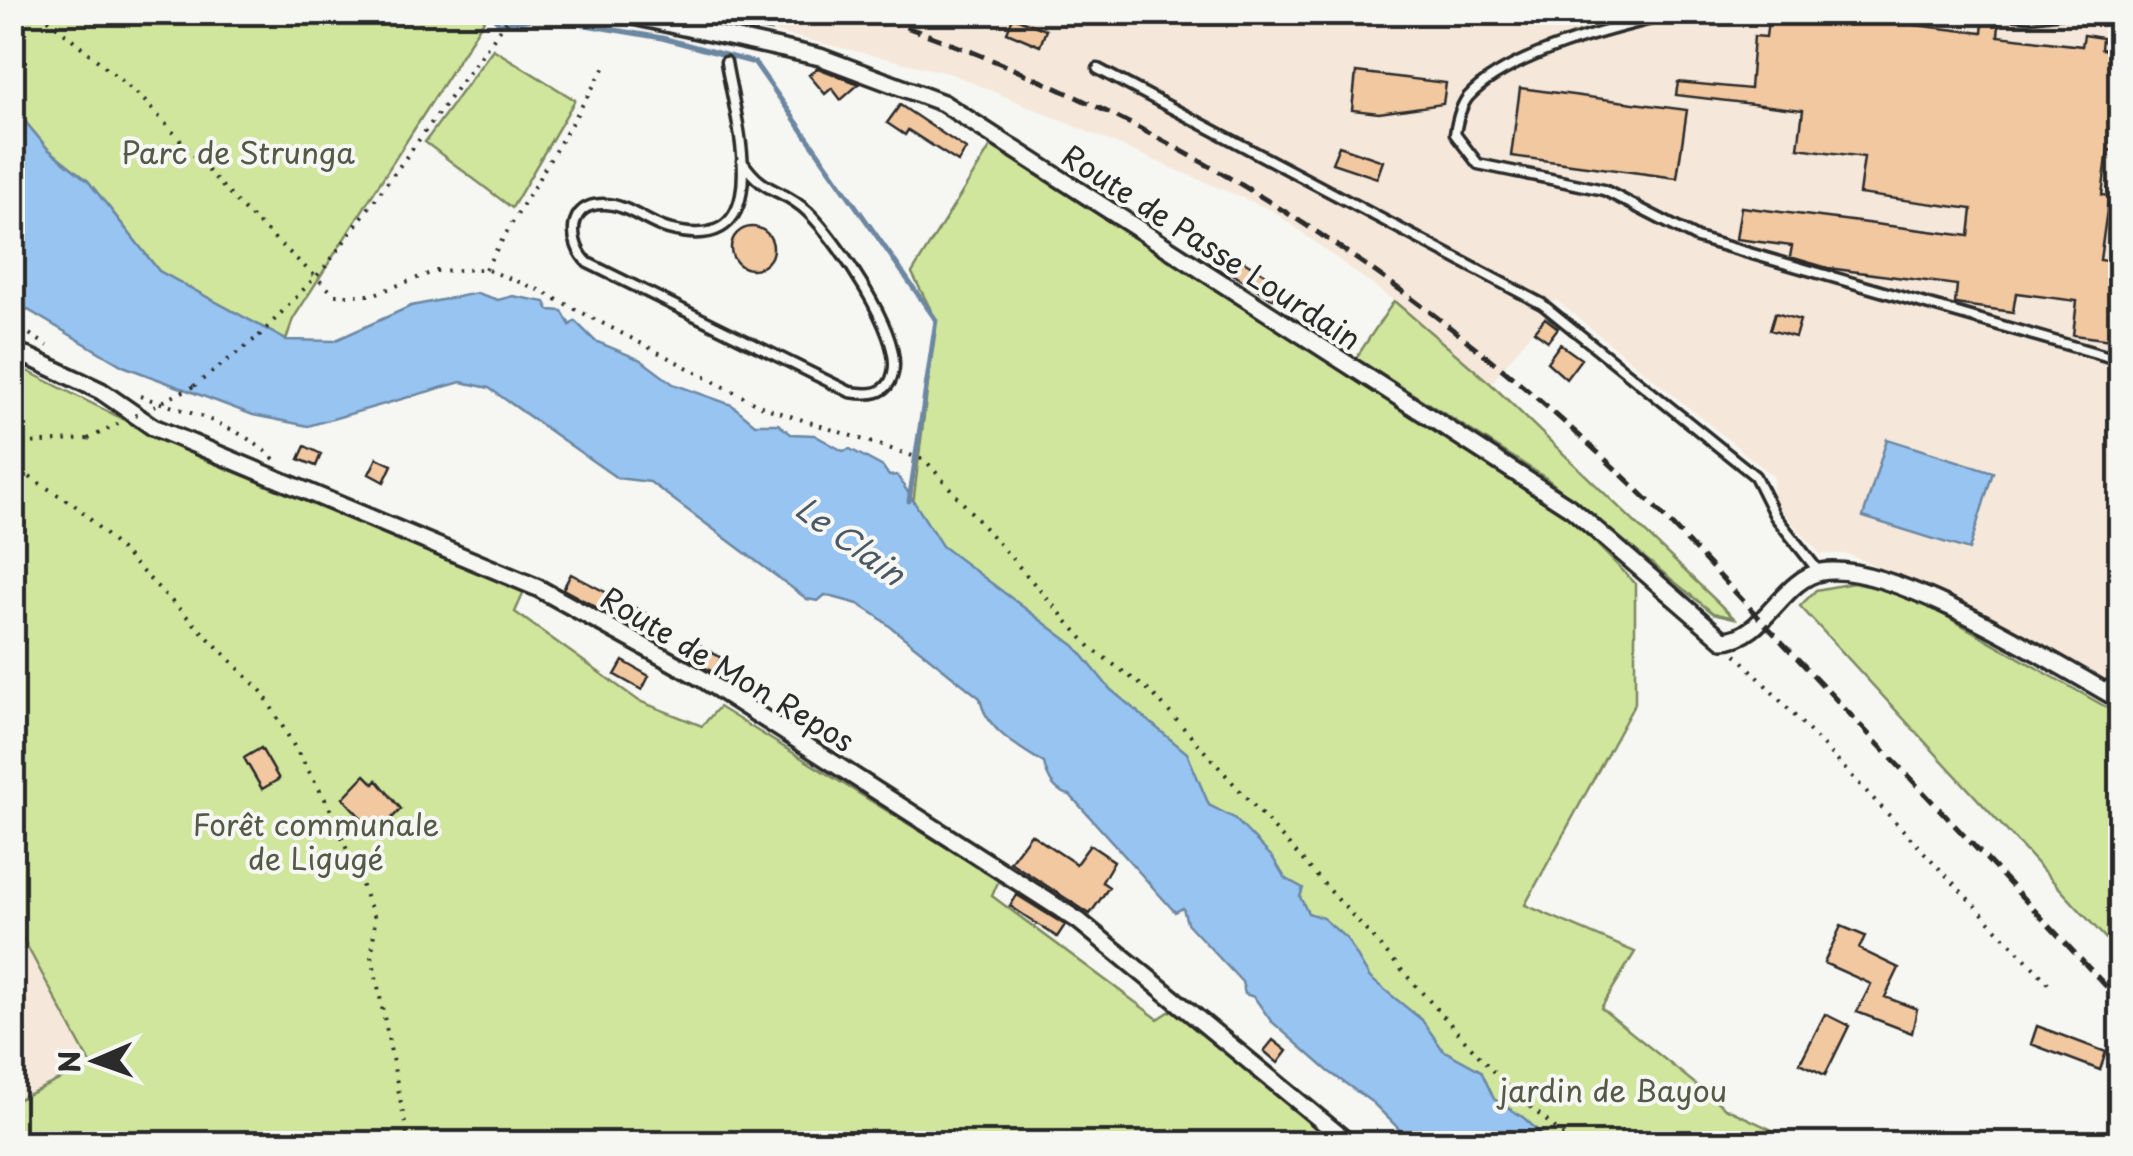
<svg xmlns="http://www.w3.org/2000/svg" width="2133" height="1156" font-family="'Playpen Sans',sans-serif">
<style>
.built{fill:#f5e8da}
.green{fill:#cfe69c;stroke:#7d8864;stroke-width:2.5}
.water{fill:#97c4f1;stroke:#6c87a2;stroke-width:2.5}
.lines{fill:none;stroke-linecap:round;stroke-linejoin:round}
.stream{stroke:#6c87a2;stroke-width:5}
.building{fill:#f2c8a1;stroke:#2b2b2b;stroke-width:2.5}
.lane-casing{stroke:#2b2b2b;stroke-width:15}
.street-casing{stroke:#2b2b2b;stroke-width:22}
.path{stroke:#2b2b2b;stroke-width:4;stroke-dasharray:2.5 8;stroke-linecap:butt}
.lane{stroke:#f6f6f2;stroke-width:8}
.street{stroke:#f6f6f2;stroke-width:15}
.rail{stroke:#2b2b2b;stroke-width:5;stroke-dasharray:15 8;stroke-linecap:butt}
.path-bridge{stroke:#2b2b2b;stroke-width:4;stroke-dasharray:2.5 8;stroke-linecap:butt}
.labels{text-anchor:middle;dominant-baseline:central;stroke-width:8;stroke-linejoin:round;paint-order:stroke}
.park-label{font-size:30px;fill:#545a47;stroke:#f6f6f2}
.street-label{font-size:30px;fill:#2b2b2b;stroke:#f6f6f2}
.water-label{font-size:32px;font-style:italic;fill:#4b5966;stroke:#f6f6f2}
</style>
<rect width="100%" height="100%" fill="#f6f6f2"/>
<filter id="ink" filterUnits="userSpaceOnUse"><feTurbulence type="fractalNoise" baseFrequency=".01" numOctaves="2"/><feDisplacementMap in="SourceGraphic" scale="20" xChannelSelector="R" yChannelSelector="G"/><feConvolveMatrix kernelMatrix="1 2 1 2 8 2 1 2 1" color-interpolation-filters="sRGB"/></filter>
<g filter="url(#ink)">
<path class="built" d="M752 13H2120V692L1886 570 1847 554H1820L1772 500 1774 477 1556 300 1491 384 1394 301 1273 211 952 74 770 31Z
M12 920 91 1065 13 1102H12Z"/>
<path class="green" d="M489 12 293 319 286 340 159 271 88 181 48 149 13 107 12 13Z
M681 13H752L770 31Z
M493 49 575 100 512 208 425 142Z
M991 146 1571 518 1635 583V703L1525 905 1635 952 1601 1008 1725 1108 1800 1143H1518L906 560 936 320 912 273Z
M1394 301 1491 384 1734 618 1713 613 1546 478 1356 358Z
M13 364 203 459 524 592 515 612 639 701 702 726 719 707 999 880 992 896 1158 1019 1175 1008 1334 1143 13 1144 12 1102 91 1065 13 920Z
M1853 583 1905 593 2120 715V954L1800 606 1816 590Z"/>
<path class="water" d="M13 107 48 149 88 181 159 271 286 340 334 341 411 306 477 293 498 300 513 296 545 302 549 310 562 311 570 325 575 321 595 341 641 360 673 384 732 405 755 424H778L791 434 814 435 843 451 850 449 883 467 889 476 897 475 942 546 1075 646 1110 689 1187 753 1209 805 1234 818 1273 858 1285 878 1303 888 1300 897 1308 913 1323 918 1347 939 1370 978 1422 1020 1443 1050 1481 1071 1494 1099 1523 1117 1551 1143H1413L1373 1103 1328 1071 1271 1021 1254 997 1245 994 1242 982 1187 923 1183 908 1175 912 1070 795C1054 792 1047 777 1044 763 1018 747 985 729 980 698L877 616 858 604 825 595 818 601 807 599 650 482 617 478 489 388 461 382 308 426 253 415 123 366 13 301Z
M1887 439 1993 472 1969 550 1863 517Z"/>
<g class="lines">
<path class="stream" d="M489 12 500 24 533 19 562 21 662 38 755 63 936 320 909 501"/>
</g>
<path class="building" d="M1769 12H1822L1899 22 1900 12H1916L1914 25 1982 33 1983 22 1999 24 1998 36 2082 46 2084 35 2102 38 2101 49 2120 52V152L2108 150 2102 195 2109 196 2100 260 2120 263 2119 341 2073 335 2077 301 2016 293 2013 312 1955 304 1957 285 1828 268 1790 257 1792 246 1736 239 1741 207 1969 236 1972 209 1859 194 1864 157 1798 148 1803 110 1676 95 1678 82 1750 89 1754 36 1766 37Z
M1013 17 1046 30 1040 46 1007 32Z
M818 68 859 84 841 100 832 88 825 94 809 75Z
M1356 72 1446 83 1443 104 1379 113 1352 110Z
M1520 88 1687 110 1677 178 1511 156Z
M900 105 966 149 958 162 908 130 905 135 887 123Z
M1339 146 1383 161 1377 178 1332 163Z
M731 248a21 21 0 1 1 42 0a21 21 0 1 1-42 0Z
M1239 258 1282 285 1273 299 1231 273Z
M1775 313 1800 320 1795 337 1770 330Z
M1545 318 1558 328 1548 341 1534 331Z
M1560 344 1581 359 1566 379 1547 362Z
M305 446 321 454 316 466 299 459Z
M377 458 392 465 384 482 369 474Z
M571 574 647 614 638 630 563 589Z
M700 645 721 658 713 672 691 660Z
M623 661 649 676 642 690 615 675Z
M261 748 279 779 262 789 244 758Z
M365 775 374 784 377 780 401 809 376 834 343 798Z
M1031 834 1076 864 1090 845 1114 861 1102 882 1109 887 1090 914 1010 862Z
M1017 895 1065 925 1057 937 1010 906Z
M1841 926 1865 936 1859 949 1899 968 1885 997 1917 1009 1912 1033 1857 1012 1871 984 1824 963Z
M1825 1014 1849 1026 1825 1075 1800 1063Z
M2037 1026 2106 1052 2100 1070 2031 1044Z
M1273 1040 1287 1051 1278 1063 1264 1051Z"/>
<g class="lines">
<g class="lane-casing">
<path id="lane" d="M1680 12C1622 26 1509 52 1468 97 1460 107 1457 121 1455 134L1478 164 1604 190 1697 238 2120 360
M1986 12 2030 16 2063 12
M726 62C736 123 780 259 668 229 646 223 627 204 604 204 566 203 568 244 588 263L850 392C869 395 888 396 893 373 903 335 836 239 808 212 782 187 765 196 742 161
M1098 69 1542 304 1755 476 1775 516 1819 572
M2100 689 2120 681"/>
</g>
<g class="street-casing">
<path id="street" d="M615 12 820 57 943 103 1572 509 1723 640C1764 639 1782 579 1821 572 1889 559 2058 665 2120 700
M12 349 101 391 153 427 538 588 701 678 1079 921 1350 1144"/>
</g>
<path class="path" d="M40 12 142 98 243 209 335 295H372L436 271 485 269 535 288 763 407 925 460 1090 647 1152 693 1508 1088 1574 1144
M1214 12 1222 27 1227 26
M485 269 606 65
M12 323 48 346
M194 386 259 336
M140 396C186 412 239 424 275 460
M12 444 88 439
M12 466 79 508 263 693 329 806 375 918 372 956 409 1144
M1736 654 2052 987"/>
<use href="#lane" class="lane"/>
<use href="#street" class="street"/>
<path class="rail" d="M862 12C1164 111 1424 281 1651 503L2120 1001"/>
<path class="path-bridge" d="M259 336 326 266 513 12
M88 439 194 386"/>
</g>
</g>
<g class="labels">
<g class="park-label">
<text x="238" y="151">Parc de Strunga</text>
<text x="316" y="823">Forêt communale<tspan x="316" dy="34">de Ligugé</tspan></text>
<text x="1613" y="1089">jardin de Bayou</text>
</g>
<g class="street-label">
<text transform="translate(1212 246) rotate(33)">Route de Passe Lourdain</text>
<text transform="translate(728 668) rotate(31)">Route de Mon Repos</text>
</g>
<g class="water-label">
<text transform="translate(851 540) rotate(36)">Le Clain</text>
</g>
</g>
<rect width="2133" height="1156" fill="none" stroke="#f6f6f2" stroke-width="50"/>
<rect x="25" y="25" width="2083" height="1106" fill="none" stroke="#2b2b2b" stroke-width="4" filter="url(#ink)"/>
<g transform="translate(95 1061) rotate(268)" stroke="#f6f6f2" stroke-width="8" paint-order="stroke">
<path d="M0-8L18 38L0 25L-18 38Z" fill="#2b2b2b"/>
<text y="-15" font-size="28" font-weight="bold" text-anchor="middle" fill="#2b2b2b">N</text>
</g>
</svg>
